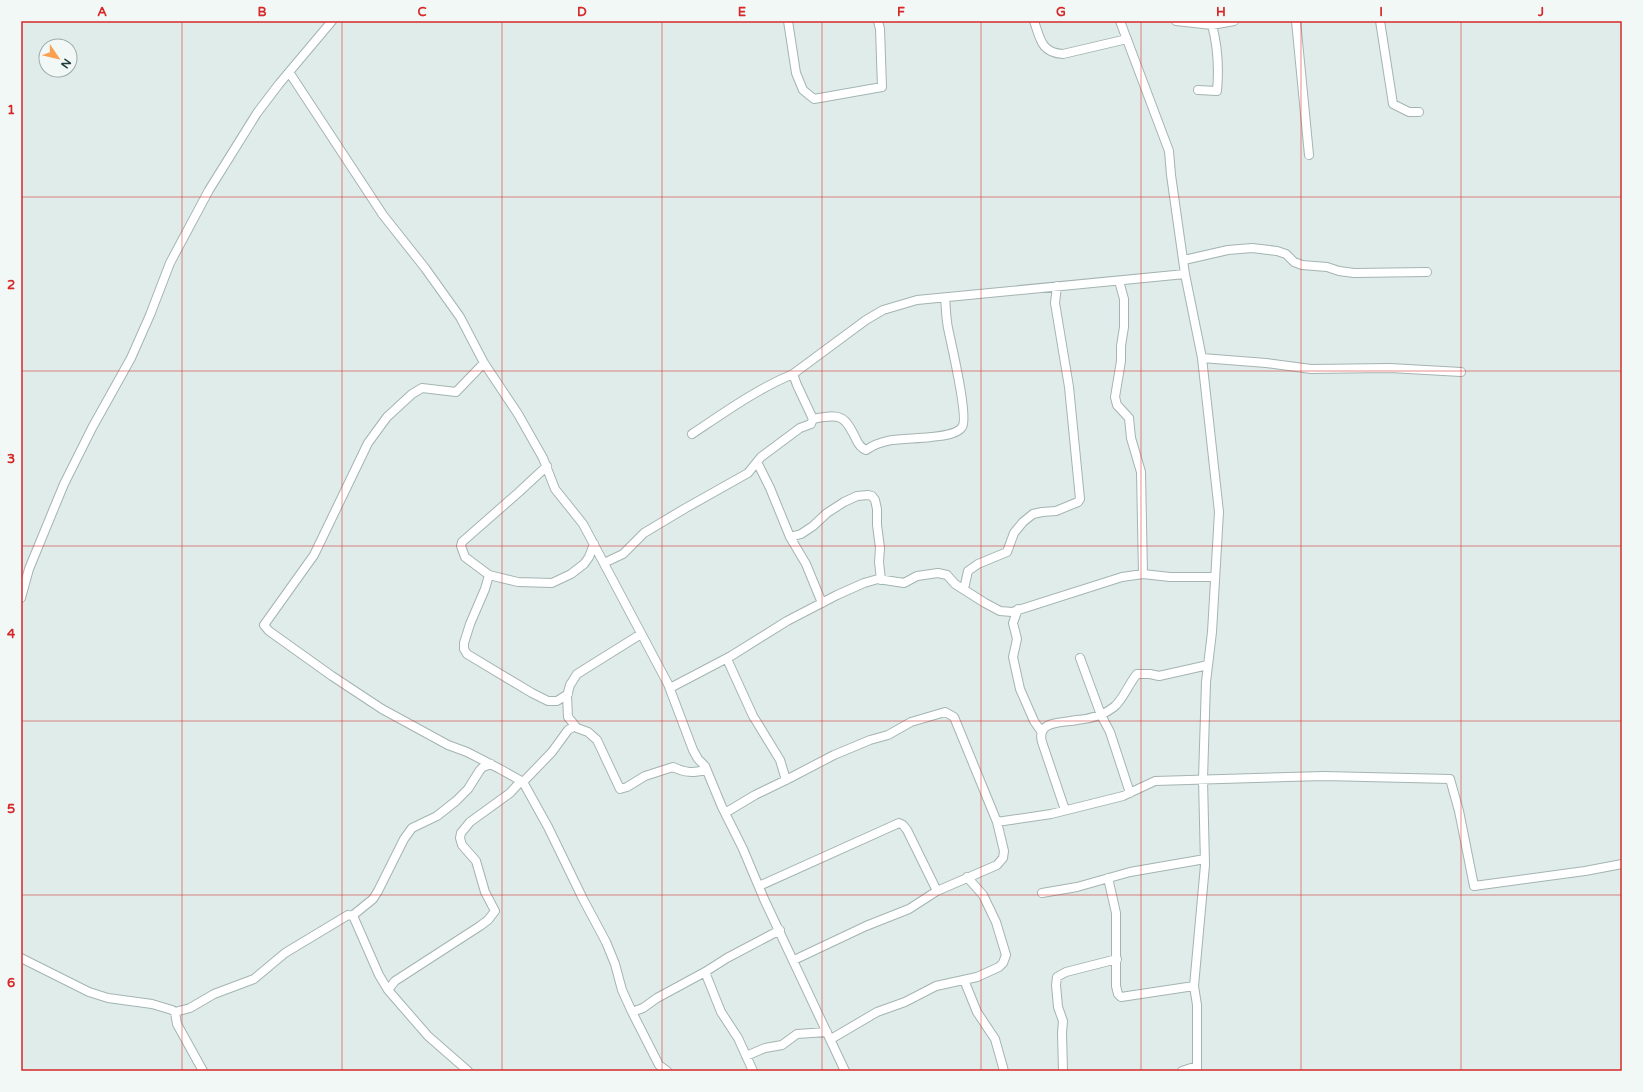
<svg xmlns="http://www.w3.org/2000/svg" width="1643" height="1092" font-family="'Varela Round',sans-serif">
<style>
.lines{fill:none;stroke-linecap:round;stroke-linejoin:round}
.minor-casing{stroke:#a3b4b2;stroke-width:10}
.minor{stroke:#fff;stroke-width:8}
.grid{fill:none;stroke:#d62828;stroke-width:1;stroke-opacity:0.55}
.neatline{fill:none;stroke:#d62828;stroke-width:1.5}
.grid-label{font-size:13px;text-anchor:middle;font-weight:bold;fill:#d62828}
</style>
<rect width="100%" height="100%" fill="#e0ece9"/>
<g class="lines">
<g class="minor-casing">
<path id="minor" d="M788 21 796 73 803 90 814 99 882 87 880 29 878 21
M1034 21C1040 38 1041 53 1063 54L1127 39
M1120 21 1169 151 1171 175 1185 274 1202 358 1219 512 1212 632 1206 682 1203 779 1205 865 1194 986 1197 1005V1071
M1176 21 1212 25 1234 21
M1296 21 1309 155
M1380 21 1393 104 1409 112H1419
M289 72 383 215 425 268 460 317 484 363 518 414 543 458 555 489 583 524 668 684 693 750 698 759 705 766 722 807 743 849 764 899 845 1071
M1198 90 1217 91C1219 69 1218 47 1212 25
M1184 260 1228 250 1252 248 1277 251 1286 254 1294 262 1302 265 1327 267 1339 271 1354 273 1427 272
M1119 281 1124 299V327L1121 346V361L1115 397 1117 405 1129 418 1131 438 1141 472 1143 574
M1202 358 1266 363 1311 369 1390 368 1461 372
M484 363 456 392 422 388 412 394 387 417 368 443 314 555 264 625 269 631 332 676 382 709 448 745 467 752 500 769 523 782 548 827 583 899 606 942 615 964 622 990 632 1012 643 1008 657 998 705 972 727 958 780 930
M813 419C842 413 845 416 857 441 859 445 861 448 866 450 887 436 907 440 931 437 939 436 957 435 962 427 969 418 951 343 948 328 946 318 946 308 945 298
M692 434C725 412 757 389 793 374
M757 462 770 488 790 537 806 564 822 603
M547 466 519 492 462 542 461 546 465 557 489 575 518 582 552 583 571 574 584 564 589 557 594 544
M790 537 801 534 813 526 827 513 844 502 857 496 868 495 872 496 875 500 877 509V525L880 548 879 562 881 580
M604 563 623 554 644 533 684 509 748 473 761 457 800 428 811 424 813 419 797 385 793 374 866 320 883 310 917 300 1185 274
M489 575 485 589 470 624 464 643V649L467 654 532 693 548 701H557L568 694
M964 589 968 571 978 564 1007 552 1014 533 1023 522 1033 514 1042 512 1056 511 1078 502 1080 499 1069 387 1055 303 1057 286
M21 598 29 569 64 484 92 428 131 358 150 315 170 263 209 190 257 113 279 84 332 21
M1018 609 1013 623 1017 639 1013 657 1020 689 1034 721 1041 731
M641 634 577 674 570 685 567 696 568 717 577 728 588 732 597 740 620 789 627 787 645 776 673 767C686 773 692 773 706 770
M1080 658 1101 715 1110 732 1130 793
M727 659 753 716 780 760 786 780
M670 688 731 656 787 621 837 595 864 583 878 579 904 583 917 576 938 573 947 575 955 584 985 603 1000 611 1012 612 1122 577 1143 574 1170 577H1214
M523 782 552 752 568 730 575 726
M1065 810 1042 742C1036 720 1063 723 1077 720 1090 719 1104 715 1114 707 1123 700 1129 683 1137 674H1150L1159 676 1208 665
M725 813 755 795 786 780 834 755 870 740 888 735 911 722 945 712 954 717 997 822 1004 851 1003 858 997 865 937 891
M997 822 1051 814 1123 796 1155 781 1324 776 1450 779 1459 811 1474 886 1585 871 1622 864
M1108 878 1116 913V986L1118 994 1121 997 1194 986
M759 886 899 823 903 825 907 830 937 891 909 909 866 926 794 960
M1042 893 1077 887 1130 872 1205 859
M352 916 373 899 378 891 404 839 412 828 437 816 456 801 468 789 480 770 483 767 491 764
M21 958 89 992 108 998 152 1004 172 1010 175 1012 177 1024 203 1071
M705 972 721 1012 738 1038 753 1071
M964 980 977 1012 995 1039 1004 1071
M175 1012 190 1008 214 994 254 979 285 953 348 915 352 916 354 918 379 975 388 990
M632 1012 659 1065 667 1071
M831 1039 877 1012 905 1002 936 986 977 977 999 967 1003 963 1006 955 996 922 983 895 967 877
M746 1056 765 1048 782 1045 797 1034 827 1032
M468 1071 428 1036 388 990 395 981 480 926 488 920 495 911 485 892 476 861 462 845 460 838 461 833 470 822 510 793 521 781
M1063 1071 1062 1033 1063 1021 1058 1007 1056 985 1057 977 1066 972 1117 959
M1182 1071 1197 1066"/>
</g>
<use href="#minor" class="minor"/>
</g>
<path class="grid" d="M182 21V1071M342 21V1071M502 21V1071M662 21V1071M822 21V1071M981 21V1071M1141 21V1071M1301 21V1071M1461 21V1071M21 197H1622M21 371H1622M21 546H1622M21 721H1622M21 895H1622"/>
<rect width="1643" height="1092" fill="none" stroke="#f1f8f6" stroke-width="44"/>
<g transform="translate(58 58) rotate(125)"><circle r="19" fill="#f1f8f6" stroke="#9dadac"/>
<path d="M0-3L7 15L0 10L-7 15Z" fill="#faa150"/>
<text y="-6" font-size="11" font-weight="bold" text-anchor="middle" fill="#203d3c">N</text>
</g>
<rect x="22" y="22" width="1599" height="1048" class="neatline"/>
<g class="grid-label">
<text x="102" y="16">A</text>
<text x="262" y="16">B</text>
<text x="422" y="16">C</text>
<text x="582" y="16">D</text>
<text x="742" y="16">E</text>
<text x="901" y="16">F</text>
<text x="1061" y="16">G</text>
<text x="1221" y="16">H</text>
<text x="1381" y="16">I</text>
<text x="1541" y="16">J</text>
<text x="11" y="114">1</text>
<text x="11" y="289">2</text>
<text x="11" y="463">3</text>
<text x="11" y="638">4</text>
<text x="11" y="813">5</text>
<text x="11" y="987">6</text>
</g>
</svg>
